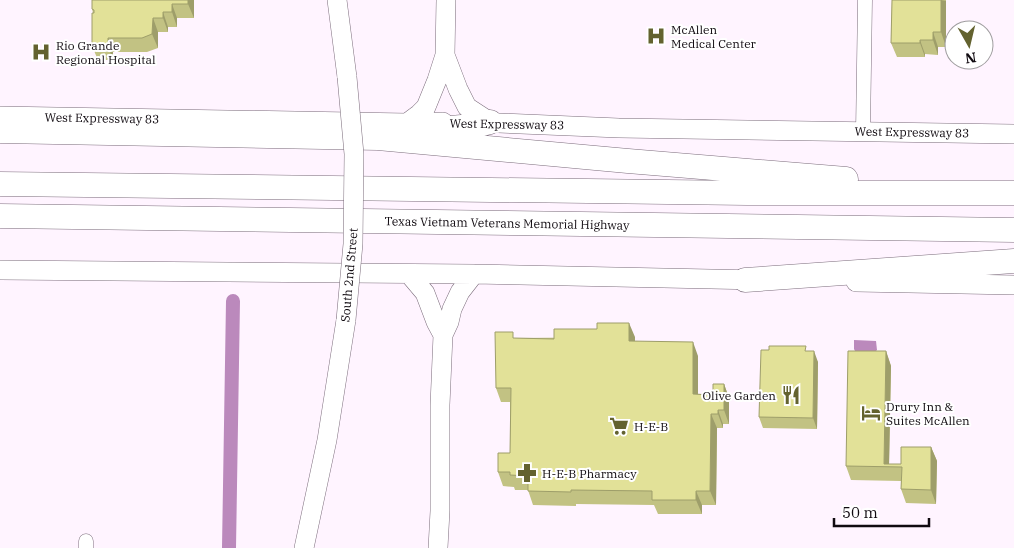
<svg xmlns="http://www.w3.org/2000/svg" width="1014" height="548" font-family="'IBM Plex Serif',serif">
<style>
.water{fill:#bb89bc}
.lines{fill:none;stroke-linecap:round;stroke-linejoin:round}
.canal{stroke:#bb89bc;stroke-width:14}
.minor-casing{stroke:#7c6d7c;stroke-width:15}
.secondary-casing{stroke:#7c6d7c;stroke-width:20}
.motorway-casing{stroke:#7c6d7c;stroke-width:25}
.minor{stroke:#fff;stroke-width:14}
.secondary{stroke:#fff;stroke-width:19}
.motorway{stroke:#fff;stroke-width:24}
.secondary-bridge-casing{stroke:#7c6d7c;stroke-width:20;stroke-linecap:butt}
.secondary-bridge{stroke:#fff;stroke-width:19}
.wall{fill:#c2c283}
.shaded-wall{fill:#9e9e6a}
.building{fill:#e2e198;stroke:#9e9e6a}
.labels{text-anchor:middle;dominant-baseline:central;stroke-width:4;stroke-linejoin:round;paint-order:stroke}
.poi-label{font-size:12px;fill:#100a10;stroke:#fff;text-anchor:start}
.street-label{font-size:12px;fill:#100a10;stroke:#fff}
</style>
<rect width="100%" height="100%" fill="#fff4ff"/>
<path class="water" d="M854 340 876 341 877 350 875 352 855 351 854 349Z"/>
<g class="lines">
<path class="canal" d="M229 548 233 301"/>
<g class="minor-casing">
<path id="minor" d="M863 131 865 0
M86 548V541"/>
</g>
<g class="secondary-casing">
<path id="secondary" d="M337 0 347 77
M445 55 458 89 467 107 490 122
M0 116 407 123 443 122
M475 122 619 128 1014 134
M407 123 419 114 426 107 437 80 445 55 446 0
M0 270 474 274 759 280
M409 274 425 293 436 322 443 335
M856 282 1014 285
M304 548 327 440 346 320
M438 548 440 511V405L443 335 449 322 452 309 460 292 474 274"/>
</g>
<g class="motorway-casing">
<path id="motorway" d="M0 131 378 138 628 161 846 179
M423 133 428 130 473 126 490 122
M0 184 747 193H1014
M0 216 1014 230
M745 280 1014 261"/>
</g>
<use href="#minor" class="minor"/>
<use href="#secondary" class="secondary"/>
<use href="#motorway" class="motorway"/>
<g class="secondary-bridge-casing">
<path id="secondary-bridge" d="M346 320 353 244 354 154 347 77"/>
</g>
<use href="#secondary-bridge" class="secondary-bridge"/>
</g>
<path class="wall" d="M194 0V18H177V27H168V32H158V48L147 52H113V60H98L92 46 93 13 92 9Z
M892 0H946V47H938V55L925 54V57H897L891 43Z
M635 337V341L698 356V394L713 395 724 384 729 398V424H723V428H717L716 505H702V514H658L654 505 576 504V506L533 505 528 490H515L514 487 503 486 498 472 510 453V402H501L496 388 515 338Z
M807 351 818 362 817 429 763 428 759 417Z
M886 351 891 366 889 464H901L931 447 937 461 936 504 906 503 901 489V481L851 480 846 466Z"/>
<path class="shaded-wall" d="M188 0H194V18L188 4Z
M941 0 946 1V47L941 32Z
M172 4 177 18V27L172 12Z
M163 12 168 27V32L163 18Z
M153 18 158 32V48L152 34Z
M933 32 938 47V55L933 40Z
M108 38 113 52V60L108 46Z
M920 40 925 54V57L920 43Z
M629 323 635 337V356L629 341Z
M693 342 698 356V409L693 394Z
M814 351 818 362 817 429 813 418Z
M886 351 891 366 889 467 884 464Z
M724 384 729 398V424L724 410Z
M718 410 723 424V428L718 414Z
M711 414 717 428 716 505 710 491Z
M931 447 937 461 936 504 931 490Z
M696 491 702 505V514L696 500Z"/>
<path class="building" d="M92 0H188V4H172V12H163V18H153L152 34 142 38H108V46H92V13H94V10L92 9Z
M892 0H941V32H933V40H920V43H891Z
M597 323H629V341L693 342V394L713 395V384H724V410H718V414H711L710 491H696V500H652V491L571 490V492L528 491V476L510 475V472H498V453H510L511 388H496L495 332H513V338L554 339V329H597Z
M769 346H806L805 351H814L813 418 759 417 761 350H769Z
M848 351H886L884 464H901V447H931V490L901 489 902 467 846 466Z"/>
<defs>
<g id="hospital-bare" transform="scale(1.5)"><path d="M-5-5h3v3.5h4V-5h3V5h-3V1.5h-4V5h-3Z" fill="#63622f" stroke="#fff" stroke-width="2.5" paint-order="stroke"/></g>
<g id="restaurant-bare" transform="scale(1.5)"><path d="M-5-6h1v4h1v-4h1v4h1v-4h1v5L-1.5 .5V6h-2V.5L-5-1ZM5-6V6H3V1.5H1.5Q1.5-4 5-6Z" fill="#63622f" stroke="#fff" stroke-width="2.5" paint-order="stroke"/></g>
<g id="hotel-bare" transform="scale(1.5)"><path d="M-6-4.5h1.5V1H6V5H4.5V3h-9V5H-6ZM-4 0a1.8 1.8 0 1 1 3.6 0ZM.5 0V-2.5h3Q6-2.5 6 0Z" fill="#63622f" stroke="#fff" stroke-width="2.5" paint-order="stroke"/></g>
<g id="supermarket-bare" transform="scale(1.5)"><path d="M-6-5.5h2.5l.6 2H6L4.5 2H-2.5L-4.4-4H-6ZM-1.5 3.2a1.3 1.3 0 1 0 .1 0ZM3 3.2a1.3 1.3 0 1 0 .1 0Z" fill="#63622f" stroke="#fff" stroke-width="2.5" paint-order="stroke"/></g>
<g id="pharmacy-bare" transform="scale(1.5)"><path d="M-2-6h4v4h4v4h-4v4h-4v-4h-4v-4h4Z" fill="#63622f" stroke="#fff" stroke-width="2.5" paint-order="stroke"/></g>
</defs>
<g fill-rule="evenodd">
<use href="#hospital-bare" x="656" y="36"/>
<use href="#hospital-bare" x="41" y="52"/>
<use href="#restaurant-bare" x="791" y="395"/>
<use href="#hotel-bare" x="871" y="413"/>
<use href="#supermarket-bare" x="619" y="426"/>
<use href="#pharmacy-bare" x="527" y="473"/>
</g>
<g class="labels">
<g class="poi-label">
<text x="671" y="29">McAllen<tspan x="671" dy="14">Medical Center</tspan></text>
<text x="56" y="45">Rio Grande<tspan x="56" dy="14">Regional Hospital</tspan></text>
<text x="776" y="395" text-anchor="end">Olive Garden</text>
<text x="886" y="406">Drury Inn &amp;<tspan x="886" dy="14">Suites McAllen</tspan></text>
<text x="634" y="426">H-E-B</text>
<text x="542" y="473">H-E-B Pharmacy</text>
</g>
<g class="street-label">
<text transform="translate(102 118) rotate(1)">West Expressway 83</text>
<text transform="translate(507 124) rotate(1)">West Expressway 83</text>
<text transform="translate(912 132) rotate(1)">West Expressway 83</text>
<text transform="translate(507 223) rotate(1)">Texas Vietnam Veterans Memorial Highway</text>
<text transform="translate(349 275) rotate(-85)">South 2nd Street</text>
</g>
</g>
<g transform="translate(969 45) rotate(172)"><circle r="24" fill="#ffffff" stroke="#9f9d9f"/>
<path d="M0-4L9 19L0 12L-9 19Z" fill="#63622f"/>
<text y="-8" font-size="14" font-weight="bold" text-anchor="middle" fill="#100a10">N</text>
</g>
<path d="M834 518v8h95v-8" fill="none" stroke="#100a10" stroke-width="2.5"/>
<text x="842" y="518" font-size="15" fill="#100a10" stroke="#ffffff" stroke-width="4" paint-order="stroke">50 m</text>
</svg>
